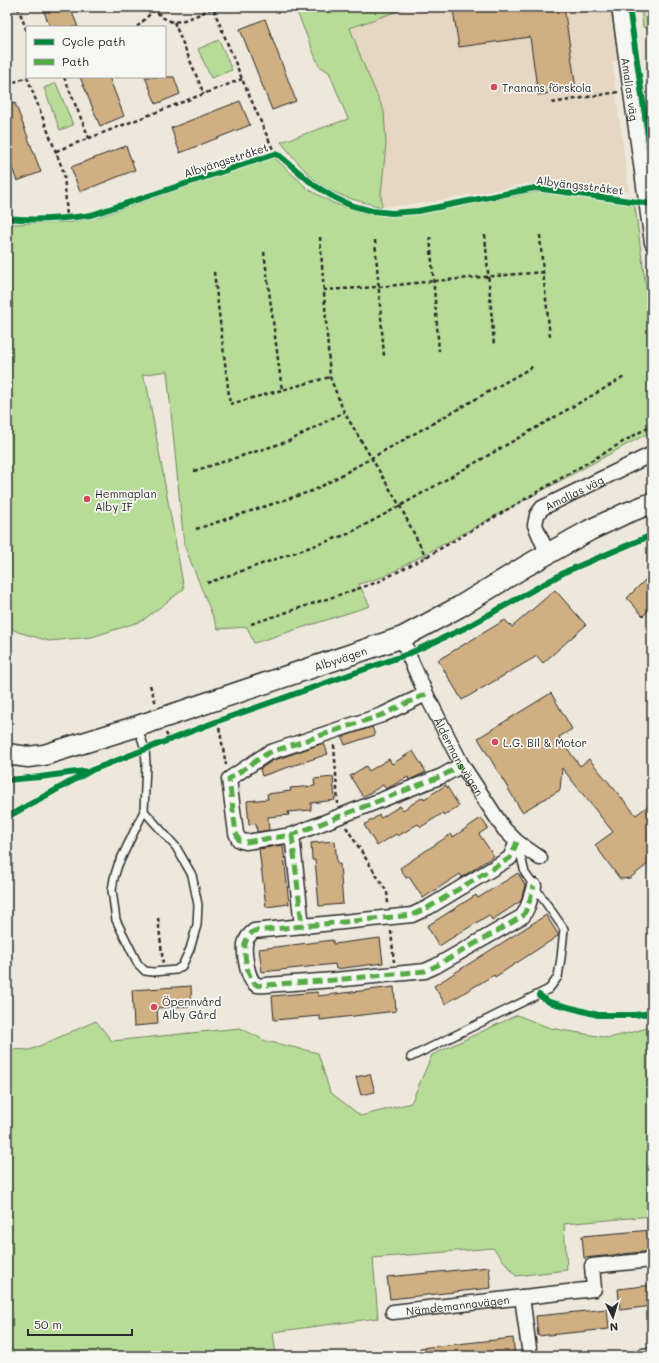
<svg xmlns="http://www.w3.org/2000/svg" width="659" height="1363" font-family="Mali,sans-serif">
<style>
.built{fill:#e5d7c1}
.green{fill:#b7dc97;stroke:#718461}
.building{fill:#d0af83;stroke:#2b2b2b}
.lines{fill:none;stroke-linecap:round;stroke-linejoin:round}
.lane-casing{stroke:#2b2b2b;stroke-width:10}
.street-casing{stroke:#2b2b2b;stroke-width:17}
.secondary-casing{stroke:#2b2b2b;stroke-width:23}
.path{stroke:#2b2b2b;stroke-width:2.5;stroke-dasharray:4 3;stroke-linecap:butt}
.lane{stroke:#f6f6f2;stroke-width:7}
.street{stroke:#f6f6f2;stroke-width:14}
.secondary{stroke:#f6f6f2;stroke-width:20}
.quiet{stroke:#54ab44;stroke-width:5;stroke-dasharray:10 5;stroke-linecap:butt}
.cycleway-casing{stroke:#f6f6f2;stroke-width:8}
.cycleway{stroke:#00873e;stroke-width:6}
.poi-dot{fill:#d1495b;stroke:#f6f6f2;stroke-width:1.5}
.labels{text-anchor:middle;dominant-baseline:central;stroke-width:3.5;stroke-linejoin:round;paint-order:stroke}
.poi-label{font-size:11px;fill:#2b2b2b;stroke:#f6f6f2;text-anchor:start}
.street-label{font-size:11px;fill:#2b2b2b;stroke:#f6f6f2}
</style>
<rect width="100%" height="100%" fill="#eee8dc"/>
<filter id="ink" filterUnits="userSpaceOnUse"><feTurbulence type="fractalNoise" baseFrequency=".025" numOctaves="2"/><feDisplacementMap in="SourceGraphic" scale="8" xChannelSelector="R" yChannelSelector="G"/><feConvolveMatrix kernelMatrix="1 2 1 2 8 2 1 2 1" color-interpolation-filters="sRGB"/></filter>
<g filter="url(#ink)">
<path class="built" d="M409 7H616L625 60 612 62 629 191 532 183 424 203 382 207 381 195 386 144 363 63 350 28Z"/>
<path class="green" d="M295 7H409L350 28 363 63 384 111 386 144 381 195 382 207C363 202 343 198 326 188 309 178 294 158 281 142L348 119 329 72 319 66Z
M641 7H652V30L643 27Z
M219 40 232 70 211 78 198 49Z
M56 83 73 125 60 130 44 88Z
M274 157 308 189 333 203 362 212 389 216 418 214 535 192 634 200 652 332V431L383 577 359 584 370 606 254 643 247 627 218 629 184 545 167 371 142 375 147 386 184 589 142 621 92 637 49 641 18 632 7 626V227L14 224 73 222 101 216Z
M517 1015 550 1028 609 1038 652 1027V1216L564 1224 567 1270 516 1276 493 1248 373 1258 378 1318 273 1332 276 1356H7V1049L30 1050 96 1021 112 1041 240 1028 266 1041 318 1053 330 1092 361 1116 411 1103 432 1055Z"/>
<path class="building" d="M42 7H70L78 27H50Z
M471 7H564L576 89 538 95 530 37 459 47 453 10Z
M265 19 296 101 272 110 240 29Z
M80 77H109L124 116 100 126Z
M145 77H174L180 94 156 104Z
M240 101 250 125 180 153 171 128Z
M15 103 41 172 17 181 7 155V106Z
M126 146 135 170 80 192 71 167Z
M652 573V607L643 616 627 598Z
M555 590 586 625 543 663 537 656 462 700 438 660 505 620 512 627Z
M551 693 572 729 559 737 580 766 589 759 636 815 652 803V861L630 878 620 879 595 845 613 832 562 768 560 790 522 812 478 738Z
M372 727 375 735 345 745 342 737Z
M324 743 328 754 262 776 260 769 272 761Z
M413 751 426 772 409 780 408 777 386 789 383 785 363 797 350 776 366 766 369 771 389 759 392 764Z
M333 777 335 800 311 803V810L288 812 289 815 268 817 269 830 257 832 256 824 249 825 247 801 268 799 267 794 291 791 290 788 315 786 314 779Z
M446 785 459 806 444 815 443 813 421 827 418 824 398 836 396 834 377 846 364 825 379 815 381 818 400 806 403 810 423 797 424 799Z
M481 818 488 828 479 834 494 856 462 877 460 874 423 898 409 877 406 878 400 868 451 834 453 837Z
M335 841 337 864H340L343 904 319 906 315 860H312L311 843Z
M283 845 289 904 266 907 259 849Z
M518 873 525 885 521 901 492 920 489 915 439 946 427 926 476 895 478 898Z
M546 915 558 934V936L495 977 494 975 445 1004 434 986Z
M380 938 383 963 336 969 335 964 262 972 259 949 333 940V944Z
M191 986 192 1006 157 1008 158 1024 134 1026 132 990Z
M394 987 396 1011 320 1020V1016L274 1020 272 996 317 992 318 996Z
M370 1074 375 1092 361 1095 356 1077Z
M652 1230V1251L584 1258 582 1236Z
M489 1267 491 1288 390 1299 387 1277Z
M652 1285V1306L620 1310 618 1289Z
M607 1309 609 1329 538 1336 536 1316Z
M513 1338 515 1356H420V1348Z"/>
<g class="lines">
<g class="lane-casing">
<path id="lane" d="M138 728 145 749 146 764 144 811 118 865 114 878 112 890 116 920 138 964 145 971 153 972 176 970 182 966 190 949 197 925 198 905 192 875 176 847 144 811
M411 1057 549 989 558 977 561 958 564 929 525 873 518 844"/>
</g>
<g class="street-casing">
<g id="street">
<path id="s1" d="M619 7 652 243"/>
<path id="s2" d="M548 555 535 525 537 515 542 508 652 454"/>
<path id="s3" d="M403 637 408 654 426 694 462 765 504 829 517 842 540 858"/>
<path d="M426 694 382 715 268 753 229 779 236 833 239 840 246 842 292 835 442 776 462 765"/>
<path d="M292 835 302 926"/>
<path d="M517 842 510 858 429 907 412 915 254 931C250 934 246 939 245 944 244 953 247 981 257 985 259 986 264 985 266 985L334 980 425 971 436 966 523 916 528 906 534 886"/>
<path d="M522 1297 530 1356"/>
<path id="s4" d="M393 1312 594 1289 592 1266 652 1260"/>
<path d="M643 1356 652 1355"/>
</g>
</g>
<g class="secondary-casing">
<g id="secondary">
<path id="s5" d="M7 754 28 757 44 755 138 726 403 637 459 607 526 566 590 530 624 514 652 503"/>
</g>
</g>
<path class="path" d="M18 7 27 32
M174 22 204 94
M137 27 154 10C159 14 164 19 170 21 179 25 204 12 213 8L242 79 275 154
M27 77 64 173 67 218
M64 77 89 138
M7 85 27 77
M552 103 618 92
M56 151 242 79
M485 235 494 345
M540 235 543 272 550 336
M320 237 330 377 344 412 400 506 426 557
M430 237 439 351
M375 240 384 356
M264 252 282 390
M214 272 230 404 330 377
M323 290 378 287 434 281 543 272
M194 471 289 441 344 412
M196 529 315 490 534 366
M207 583 348 534 400 506 626 376
M251 624 378 582 426 557 652 425
M150 685 156 704
M218 721 226 765
M166 733 169 740
M334 745 338 804
M346 827 387 892 388 904
M158 918 163 963
M391 931 394 962"/>
<use href="#lane" class="lane"/>
<use href="#street" class="street"/>
<use href="#secondary" class="secondary"/>
<path class="quiet" d="M426 694 382 715 268 753 229 779 236 833 239 840 246 842 292 835 442 776 462 765
M292 835 302 926
M517 842 510 858 429 907 412 915 254 931C250 934 246 939 245 944 244 953 247 981 257 985 259 986 264 985 266 985L334 980 425 971 436 966 523 916 528 906 534 886"/>
<g class="cycleway-casing">
<path id="cycleway" d="M629 7 652 163
M7 218C35 221 63 219 91 215L275 154 280 156 314 185 335 198 350 205 372 211 392 213 418 211 535 188 652 204
M7 780 40 777 84 771
M7 817 92 770 218 721 408 654 465 628 567 571 652 535
M539 995 549 1002 598 1015H634L652 1013"/>
</g>
<use href="#cycleway" class="cycleway"/>
</g>
</g>
<g class="poi-dot">
<circle cx="494" cy="87" r="4"/>
<circle cx="87" cy="499" r="4"/>
<circle cx="495" cy="742" r="4"/>
<circle cx="154" cy="1007" r="4"/>
</g>
<g class="labels">
<g class="poi-label">
<text x="502" y="87">Tranans förskola</text>
<text x="95" y="493">Hemmaplan<tspan x="95" dy="13">Alby IF</tspan></text>
<text x="503" y="742">L.G. Bil &amp; Motor</text>
<text x="162" y="1001">Öpennvård<tspan x="162" dy="13">Alby Gård</tspan></text>
</g>
<g class="street-label">
<text stroke="none"><textPath href="#s1" startOffset="83">Amalias väg</textPath></text>
<text transform="translate(226 160) rotate(-18)">Albyängsstråket</text>
<text transform="translate(580 185) rotate(7)">Albyängsstråket</text>
<text stroke="none"><textPath href="#s2" startOffset="87">Amalias väg</textPath></text>
<text stroke="none"><textPath href="#s5" startOffset="349">Albyvägen</textPath></text>
<text stroke="none"><textPath href="#s3" startOffset="132">Åldermansvägen</textPath></text>
<text stroke="none"><textPath href="#s4" startOffset="65">Nämdemannavägen</textPath></text>
</g>
</g>
<rect width="659" height="1363" fill="none" stroke="#f6f6f2" stroke-width="24"/>
<rect x="12" y="12" width="635" height="1339" fill="none" stroke="#2b2b2b" stroke-width="1.5" filter="url(#ink)"/>
<rect x="26" y="26" width="140" height="52" fill="#f6f6f2" stroke="#a5a5a2"/>
<rect x="34" y="39" width="20" height="6" fill="#00873e" stroke="#a5a5a2"/>
<text x="62" y="46" font-size="12" fill="#2b2b2b">Cycle path</text>
<rect x="34" y="59" width="20" height="6" fill="#54ab44" stroke="#a5a5a2"/>
<text x="62" y="66" font-size="12" fill="#2b2b2b">Path</text>
<g transform="translate(613 1317) rotate(175)" stroke="#f6f6f2" stroke-width="3" paint-order="stroke">
<path d="M0-3L7 15L0 10L-7 15Z" fill="#2b2b2b"/>
<text y="-6" font-size="11" font-weight="bold" text-anchor="middle" fill="#2b2b2b">N</text>
</g>
<path d="M28 1329v6h104v-6" fill="none" stroke="#2b2b2b" stroke-width="2"/>
<text x="34" y="1329" font-size="12" fill="#2b2b2b" stroke="#f6f6f2" stroke-width="3" paint-order="stroke">50 m</text>
</svg>
